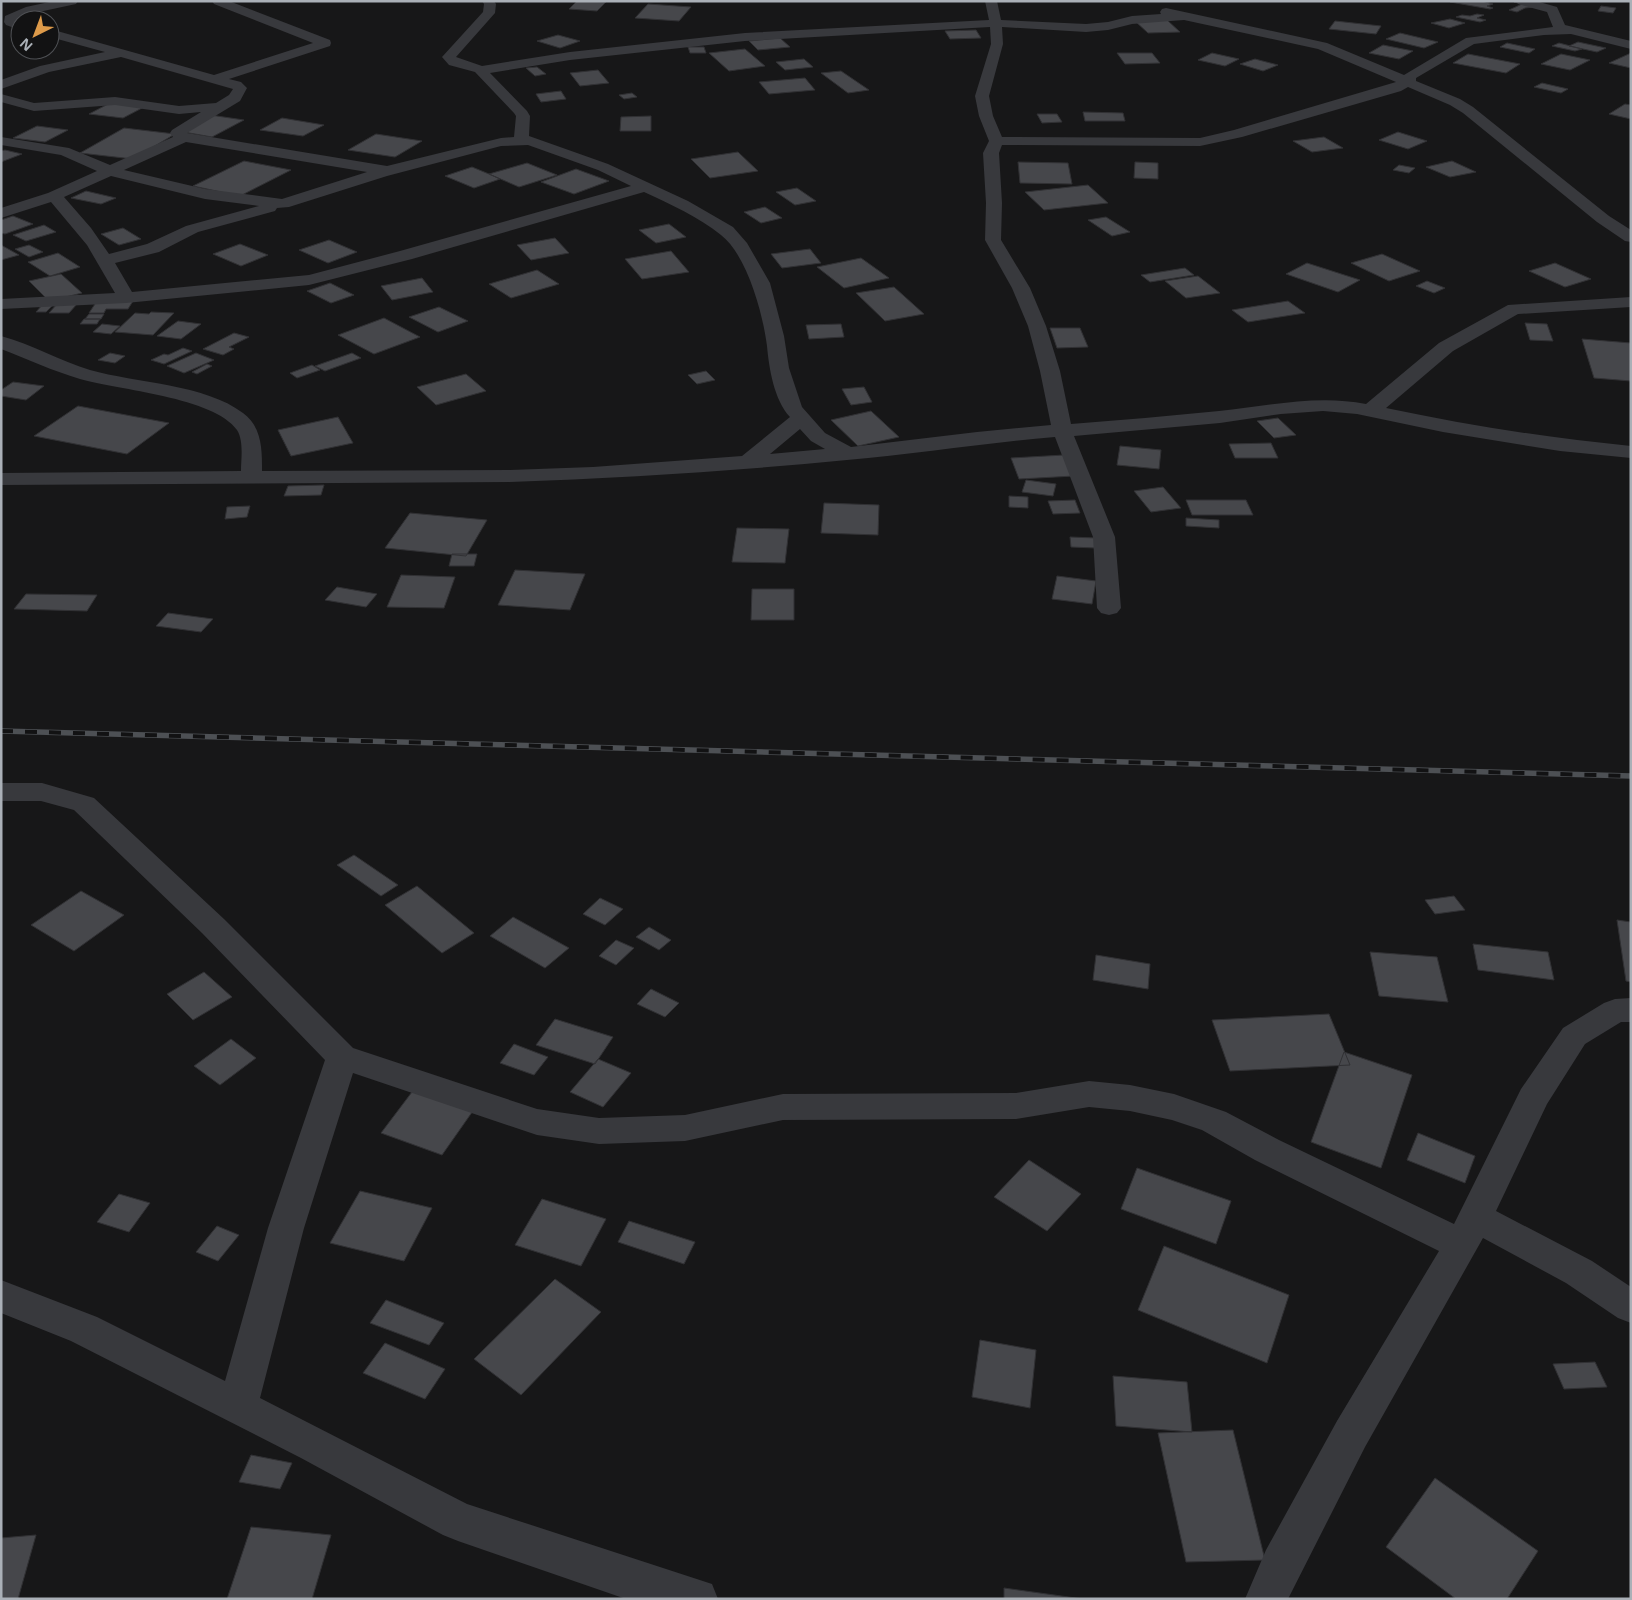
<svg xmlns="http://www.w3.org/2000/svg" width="1632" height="1600" font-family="'Open Sans',sans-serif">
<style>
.building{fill:#46474b;stroke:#313134}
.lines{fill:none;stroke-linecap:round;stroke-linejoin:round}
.minor{fill:#38393d;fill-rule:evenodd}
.rail-casing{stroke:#4d5054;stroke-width:5.5}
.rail{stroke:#121213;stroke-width:4;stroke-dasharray:12;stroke-linecap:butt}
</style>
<rect width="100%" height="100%" fill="#171718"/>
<path class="building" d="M577 1H589L606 2 597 11 569 9Z
M1482 1 1493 4 1487 6 1493 8 1490 9 1450 2Z
M1520 1 1534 7 1525 8 1517 12 1509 10 1522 4 1514 2Z
M648 4 691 7 679 21 635 18Z
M1601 6 1616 8 1613 13 1598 11Z
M1477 14 1484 15 1477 18 1486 20 1480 22 1456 17 1462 15 1470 16Z
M1450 19 1465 23 1449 28 1431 23Z
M1167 20 1180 32 1148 33 1135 21Z
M1335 21 1381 26 1376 34 1329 29Z
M976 30 981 38 950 39 945 31Z
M1400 33 1438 42 1424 48 1386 39Z
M558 35 580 41 560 48 537 41Z
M780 38 790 47 758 50 749 41Z
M1578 42 1606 48 1597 52 1569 46Z
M1507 43 1535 49 1529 53 1500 47Z
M1559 43 1582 49 1575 51 1552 46Z
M1383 45 1413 51 1399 59 1369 53Z
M688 47H704L706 53H690Z
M745 49 765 66 729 71 709 53Z
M1117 53H1152L1160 63 1125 64Z
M1212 53 1239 59 1225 66 1198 60Z
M1631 53V68L1609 63Z
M1468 54 1520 64 1506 73 1453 63Z
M1561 54 1590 60 1570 70 1541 64Z
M804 59 813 67 785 70 776 62Z
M1255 59 1278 65 1263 71 1240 64Z
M537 67 546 74 535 76 526 68Z
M598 70 609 83 580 86 570 73Z
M841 71 869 90 848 93 821 73Z
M805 78 815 90 769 94 759 82Z
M1542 83 1568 89 1561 93 1534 87Z
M561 91 566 99 541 102 536 94Z
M632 93 637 97 624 99 619 95Z
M110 103 144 107 123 118 89 114Z
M1625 104 1631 105V119L1609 114Z
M1083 112 1123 113 1125 121H1085Z
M1037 114H1057L1062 122 1042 123Z
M210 115 244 120 212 137 178 131Z
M651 116V131H620L621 117Z
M282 118 324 125 303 136 260 130Z
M37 126 68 130 45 142 13 138Z
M124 128 175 134 133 159 80 153Z
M1398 132 1427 141 1408 149 1379 140Z
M376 134 422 141 395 157 348 150Z
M1324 137 1343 148 1312 152 1293 141Z
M5 150 22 154 1 162V151Z
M738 152 758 171 710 178 691 159Z
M244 161 291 170 240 196 193 186Z
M1452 161 1476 172 1450 177 1426 167Z
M1018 162 1068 163 1072 184 1020 183Z
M1135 162 1158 163V179L1134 178Z
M527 163 557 175 519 187 489 174Z
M1399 165 1415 168 1409 173 1393 170Z
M472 167 489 174 500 179 474 188 445 176Z
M576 169 609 181 574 194 541 182Z
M1088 185 1108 203 1044 210 1025 192Z
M797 188 816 201 795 205 776 192Z
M86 191 116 198 101 204 71 198Z
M765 207 782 218 761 223 744 212Z
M13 216 33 224 5 234 1 233V220Z
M1106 217 1130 232 1112 236 1088 220Z
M669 224 686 237 656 243 639 230Z
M44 225 56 232 26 241 13 235Z
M123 228 141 239 119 245 101 234Z
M555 238 569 253 531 260 517 245Z
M329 240 357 252 328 263 299 250Z
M240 244 268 255 241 266 213 254Z
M1 245 19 255 1 260Z
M29 245 43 252 29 257 15 249Z
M810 249 821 263 782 268 771 254Z
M671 251 689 272 642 279 625 259Z
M58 253 80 267 50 276 28 262Z
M1382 254 1420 271 1389 281 1351 263Z
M861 258 889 278 844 288 817 267Z
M1307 263 1360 280 1338 292 1286 274Z
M1555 263 1591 279 1565 287 1529 271Z
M1185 268 1194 275 1150 282 1141 275Z
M537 270 559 284 511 298 489 284Z
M61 274 82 293 49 301 29 281Z
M1198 276 1220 293 1186 298 1165 281Z
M422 278 433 292 392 300 381 286Z
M1427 281 1445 288 1434 293 1416 286Z
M330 283 354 295 331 303 307 291Z
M894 287 924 314 885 321 856 293Z
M97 301H133L128 309H106L104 313H89Z
M1288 301 1305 313 1248 322 1232 310Z
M43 304H54L46 312H36Z
M57 304H77L69 313H49Z
M439 307 468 321 438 332 409 317Z
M151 312 174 313 153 335 115 332 135 313 149 314Z
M89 314H104L101 319H85Z
M384 318 420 337 374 354 338 335Z
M84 319H100L97 324H80Z
M178 321 201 324 181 339 157 336Z
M1525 323 1547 324 1553 341 1530 340Z
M102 324 120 326 111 334 93 332Z
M841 324 844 337 809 339 806 325Z
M1050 328H1080L1088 347 1057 348Z
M234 333 249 337 229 347 234 349 223 355 203 349Z
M1582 339 1631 343V381L1594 378Z
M183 348 192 351 164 364 151 360 164 354 168 355Z
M110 353 125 356 115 363 98 360Z
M196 353 214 360 184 373 167 366Z
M352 353 361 358 325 371 315 366Z
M207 364 212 366 197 374 192 372Z
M312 365 320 370 297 378 290 373Z
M706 371 715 380 697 384 688 375Z
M466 374 486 391 436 405 417 387Z
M13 382 44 386 26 400 1 396V390Z
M864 387 872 402 851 405 842 389Z
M78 406 169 423 127 454 34 436Z
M871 411 899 437 858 446 831 420Z
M338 417 353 443 291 456 278 430Z
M1278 418 1296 435 1274 438 1257 421Z
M1271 443 1278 458H1235L1229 444Z
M1120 446 1161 450 1159 469 1117 465Z
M1064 455 1074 476 1019 479 1011 458Z
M1026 480 1056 484 1053 496 1022 492Z
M324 485 321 495 284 496 288 486Z
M1163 487 1181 508 1151 512 1134 491Z
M1009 496 1028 497V508L1009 507Z
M1075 500 1080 513 1053 514 1048 501Z
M1186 500H1246L1253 515H1192Z
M824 503 879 505 878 535 821 533Z
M250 506 247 517 225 519 227 507Z
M410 513 487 520 466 556 385 548Z
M1186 518 1219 520V528L1186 526Z
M737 528 789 529 785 563 732 562Z
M1070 537 1096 538V548L1071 547Z
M452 554H477L474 566H449Z
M515 570 585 574 570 610 498 605Z
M401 575 455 577 444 608 387 607Z
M1057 576 1096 581 1092 604 1052 599Z
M337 587 377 594 366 607 325 600Z
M752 589H794V620H751Z
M26 594 97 595 87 611 14 609Z
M168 613 213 619 201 632 156 626Z
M354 855 398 885 381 896 337 865Z
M417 886 474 933 442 953 385 905Z
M81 891 124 915 74 951 31 925Z
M1454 896 1465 910 1435 914 1425 900Z
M600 898 623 909 605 925 583 914Z
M513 917 569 948 545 968 490 936Z
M1617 920 1631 922V982L1626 981Z
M649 927 671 940 659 950 636 937Z
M616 940 634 948 616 965 599 956Z
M1473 944 1548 952 1554 980 1478 970Z
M1370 952 1437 957 1448 1002 1379 996Z
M1096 955 1150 964 1148 989 1093 980Z
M204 972 232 997 193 1020 167 994Z
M651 989 679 1003 665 1017 637 1004Z
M1329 1014 1350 1065 1230 1071 1212 1020Z
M555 1019 613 1037 595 1064 536 1045Z
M231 1039 256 1058 220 1085 194 1066Z
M514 1044 548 1057 534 1075 500 1063Z
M1344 1052 1412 1075 1381 1168 1311 1142Z
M598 1059 631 1073 603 1107 570 1092Z
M415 1088 475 1108 442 1155 381 1133Z
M1418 1133 1475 1156 1465 1183 1407 1160Z
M1029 1160 1081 1194 1047 1231 994 1197Z
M1137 1168 1231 1201 1216 1244 1121 1209Z
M360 1191 432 1208 404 1261 330 1243Z
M119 1194 150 1203 129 1232 97 1222Z
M542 1199 606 1219 581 1266 515 1245Z
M629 1221 695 1242 684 1264 618 1242Z
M217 1226 239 1235 218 1261 196 1252Z
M1164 1246 1289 1295 1267 1363 1138 1310Z
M555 1279 601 1312 521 1395 474 1359Z
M386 1300 444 1323 429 1345 370 1323Z
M980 1340 1036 1350 1030 1408 972 1397Z
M385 1343 445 1369 425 1399 363 1373Z
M1595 1362 1607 1387 1564 1389 1553 1364Z
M1113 1376 1187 1382 1192 1432 1116 1426Z
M1233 1430 1265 1560 1186 1562 1158 1433Z
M251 1455 292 1463 280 1489 239 1482Z
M1435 1478 1538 1551 1507 1599H1456L1386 1547Z
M251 1527 331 1535 312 1599H227Z
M36 1535 18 1599H1V1538Z
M1004 1588 1083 1599H1004Z"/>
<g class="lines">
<path class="minor" d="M54 1H78L76 4 34 13 17 20 20 22V30L6 25 4 22 5 16 26 7Z
M212 1H229L330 40 331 43 330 46 229 79 241 82 247 88 240 101 187 133 387 166 501 138 514 137 516 116 514 113 475 72 449 65 442 57 483 12 484 4 482 1H494L496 4 495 13 456 57 482 66 570 52 745 33 989 20 985 1H997L1001 20 1086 24 1108 22 1132 16 1161 14 1160 12 1162 9 1166 8 1327 43 1404 75 1466 38 1553 27 1547 12 1518 4 1516 1H1536L1557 7 1565 25 1631 41V49L1571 34 1544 35 1474 44 1416 78V81L1460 99 1473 107 1609 216 1631 230V242L1625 241 1597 222 1463 113 1450 105 1408 87 1401 91 1242 137 1200 146 1002 145 999 153 1002 203 1001 240 1030 288 1046 326 1060 371 1071 424C1120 420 1170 416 1219 411 1268 406 1317 394 1366 404L1439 343 1508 305 1631 297V307L1518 314 1453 351 1386 408C1467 425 1548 438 1631 446V458L1560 451 1443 432 1357 414 1323 411 1281 414 1220 423 1074 436 1115 537 1121 608 1117 613 1109 615 1101 613 1097 608 1093 537 1055 437C985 443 916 454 847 460 735 471 622 478 510 482L1 485V473L241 471C241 459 244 441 237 430 214 397 118 390 80 379 53 371 27 359 1 349V336C32 344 60 361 90 370 136 383 205 384 243 413 262 427 262 449 262 471L510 470 593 467 742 456 790 417C774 400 769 368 767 346 763 314 747 255 721 235 699 217 670 204 644 192L412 259 309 285 126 303 1 309V299L115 293 87 245 51 202 1 218V208L48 193 97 171 61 155 1 145V137L69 148 110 165 173 137 170 133 172 130 201 112 179 114 115 105 34 111 1 102V94L34 103 115 97 179 106 216 103 229 95 233 89 121 57 49 72 1 89V80L40 66 105 52 50 37V29L214 75 313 43 214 4ZM1184 20 1318 49 1396 82 1234 130 1200 138 1002 137 993 116 989 96 1003 44 1002 27 1086 32 1108 30 1132 24ZM990 27 991 44 975 96 979 116 989 141 983 153 986 203 985 240 1012 288 1028 326 1040 371 1051 425 977 432 851 447 825 433 802 407 789 368 784 336 770 283 747 243 733 227 688 201 608 164 529 136 530 116 527 111 490 73 570 60 745 41ZM186 142 367 172 282 199 205 189 124 170ZM528 145 598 170 631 186 400 251 309 275 132 292 115 263 159 252 198 232 275 211 277 208 289 207 387 176 501 146ZM111 176 205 199 259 206 186 226 147 244 109 254 91 228 64 197ZM800 429 811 441 825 449 770 454Z
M1 783H42L94 798 224 919 353 1048 537 1109 599 1118 685 1115 783 1094 1016 1093 1089 1081 1130 1085 1174 1094 1226 1112 1279 1140 1454 1224 1521 1089 1563 1028 1604 1003 1615 999 1631 998V1022H1621L1585 1044 1547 1104 1496 1211 1592 1261 1631 1287V1323L1618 1318 1566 1283 1483 1238 1365 1447 1288 1599H1245L1266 1550 1337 1421 1439 1251 1255 1160 1202 1130 1172 1120 1130 1111 1089 1107 1016 1119 783 1120 685 1141 599 1144 537 1135 353 1073 304 1228 260 1398 467 1504 712 1584 718 1599H626L458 1541 443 1535 301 1458 71 1341 1 1313V1280L97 1317 225 1381 268 1228 325 1060 202 933 74 810 41 801H1Z"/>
<g class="rail-casing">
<path id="rail" d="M1 731 1631 776"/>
</g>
<use href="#rail" class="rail"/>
</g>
<rect width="1632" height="1600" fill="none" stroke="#aab0b7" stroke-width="5"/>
<g transform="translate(35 35) rotate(222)"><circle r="24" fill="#121213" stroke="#4f5155"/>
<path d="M0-4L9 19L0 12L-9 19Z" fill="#dd9a4a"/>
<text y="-8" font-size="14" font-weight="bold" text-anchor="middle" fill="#aab0b7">N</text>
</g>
</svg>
